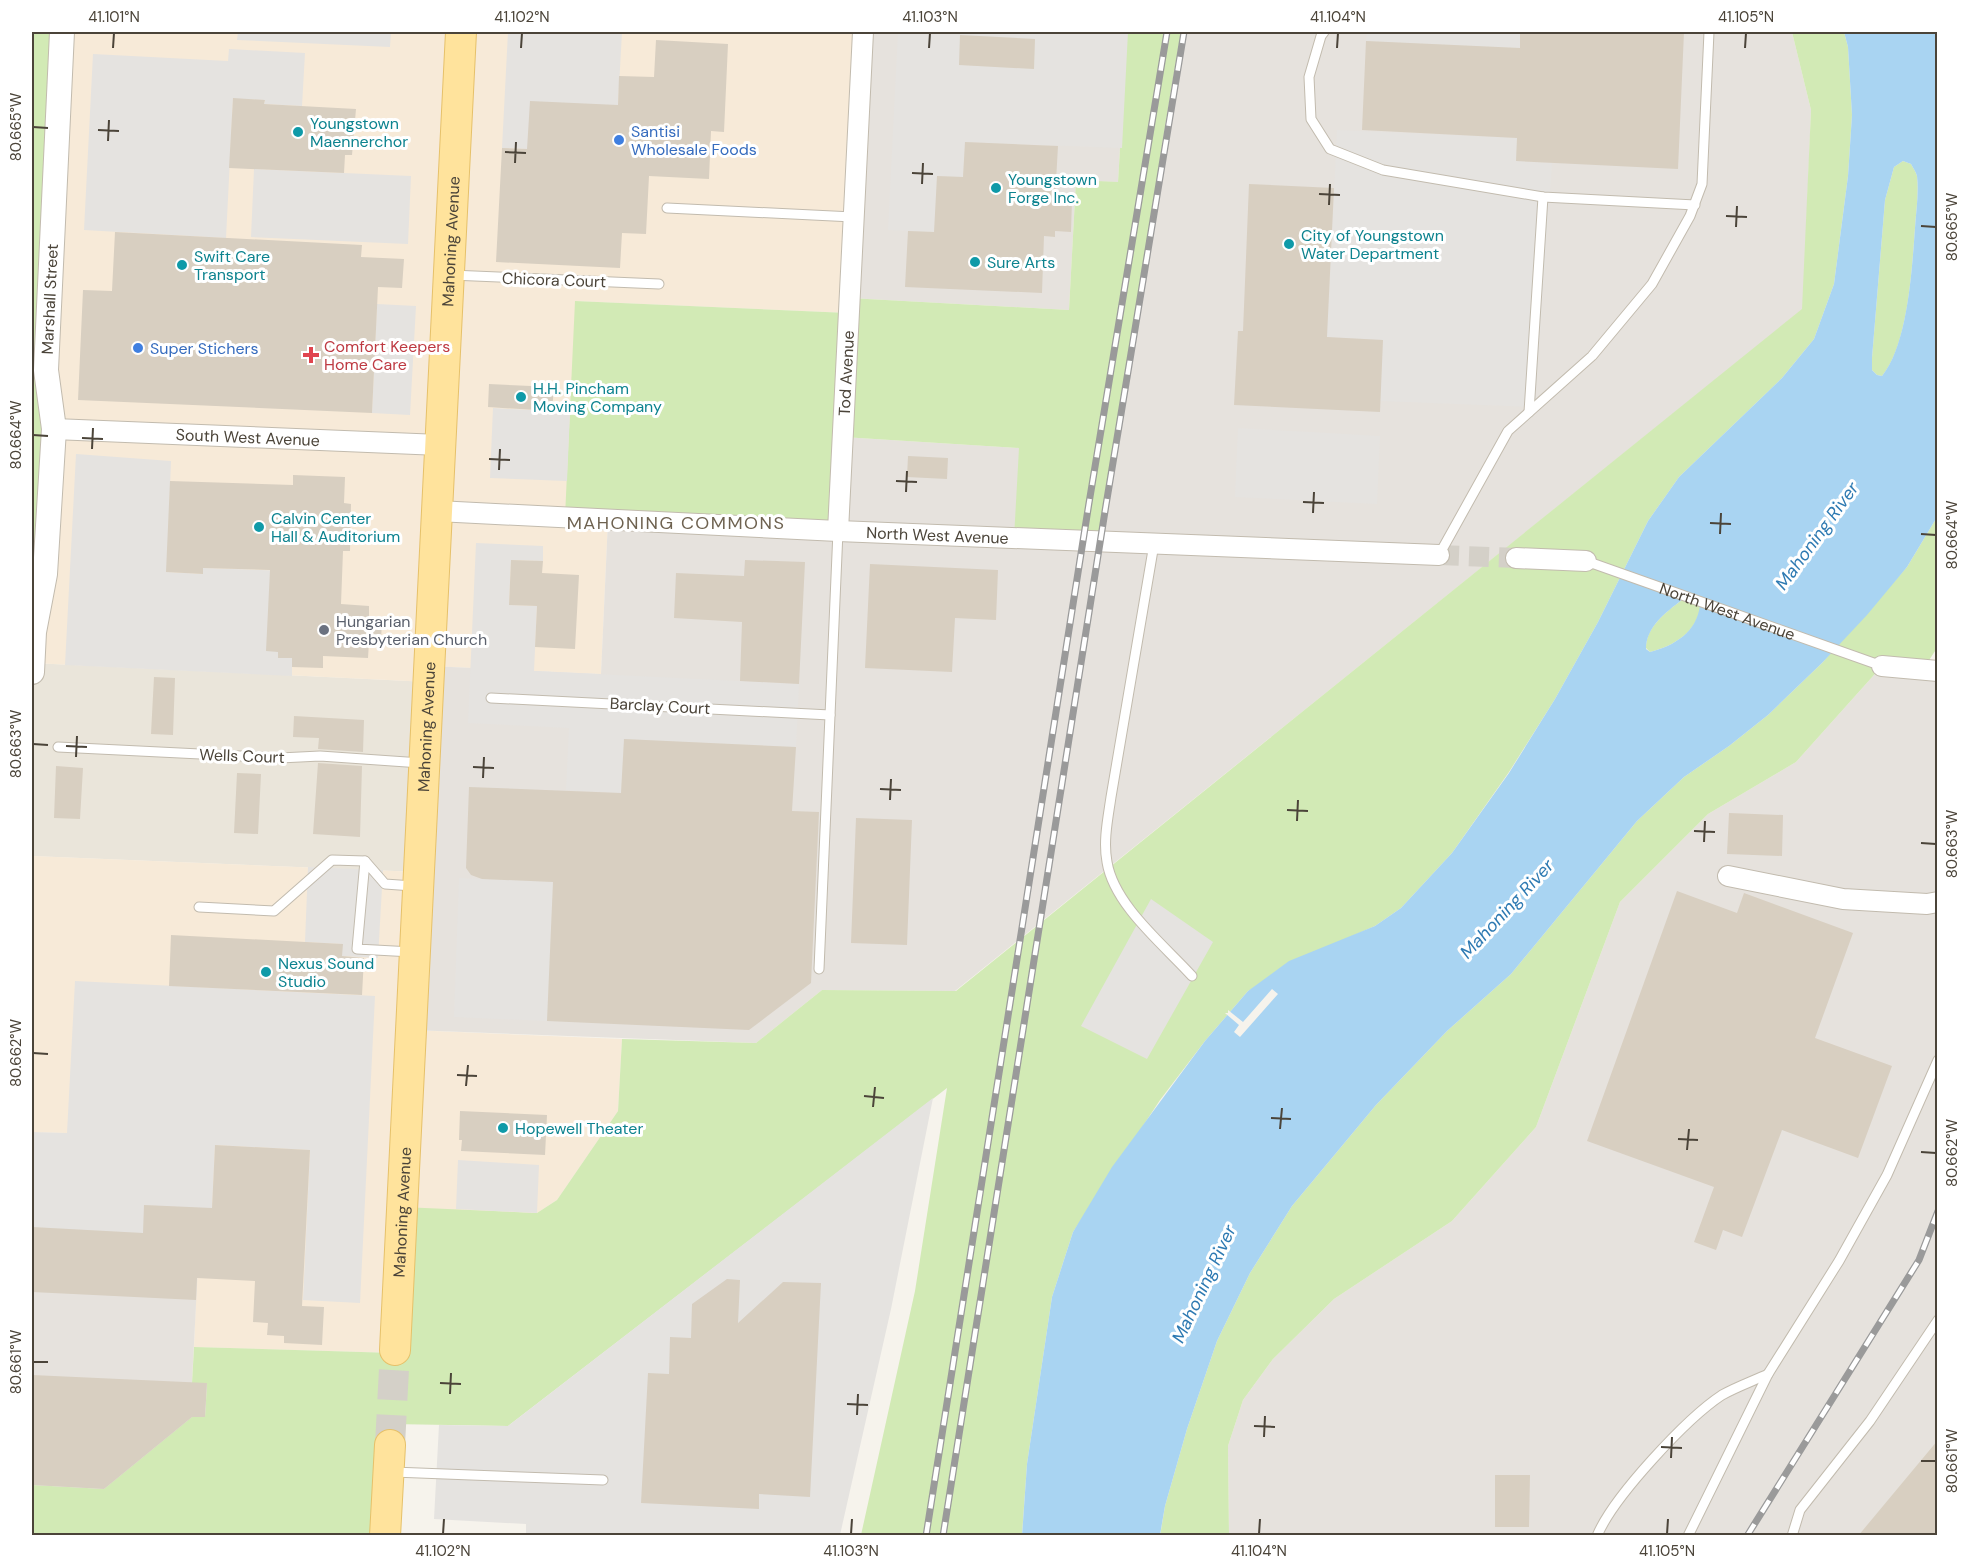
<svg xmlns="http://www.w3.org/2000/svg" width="1969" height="1567" font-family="'DM Sans',sans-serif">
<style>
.residential{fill:#eae5da}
.commercial{fill:#f7ead8}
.industrial{fill:#e6e2dd}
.green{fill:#d2eab5}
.parking{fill:#e5e3e0;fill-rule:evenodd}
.water{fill:#a9d4f2;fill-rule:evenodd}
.pier{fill:#f6f3ec}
.building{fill:#d8cfc1}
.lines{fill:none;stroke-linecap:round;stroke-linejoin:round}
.minor-tunnel{stroke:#d4d0c8;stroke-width:20;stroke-dasharray:20 10;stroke-linecap:butt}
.primary-tunnel{stroke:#d4d0c8;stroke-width:30;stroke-dasharray:30 15;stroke-linecap:butt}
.service-casing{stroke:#c2bbae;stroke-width:11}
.minor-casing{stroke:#c2bbae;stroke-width:22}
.tertiary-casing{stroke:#c2bbae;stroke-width:26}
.primary-casing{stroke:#e6c16a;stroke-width:32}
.service{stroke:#fff;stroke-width:9}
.minor{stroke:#fff;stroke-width:20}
.tertiary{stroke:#fff;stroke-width:24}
.primary{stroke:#ffe39c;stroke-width:30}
.rail-casing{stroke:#9a9a9a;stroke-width:7}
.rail{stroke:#fff;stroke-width:4.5;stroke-dasharray:14;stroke-linecap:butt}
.ticks{fill:none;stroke:#4b4439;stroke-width:2}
.culture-dot{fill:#0f9aa8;stroke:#fff;stroke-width:2}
.shop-dot{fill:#3f7fe0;stroke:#fff;stroke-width:2}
.health-dot{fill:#e0444e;stroke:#fff;stroke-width:2}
.worship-dot{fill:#6b7280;stroke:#fff;stroke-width:2}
.labels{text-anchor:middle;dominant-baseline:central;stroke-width:6;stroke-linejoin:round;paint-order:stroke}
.culture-label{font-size:16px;fill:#0d838f;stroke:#fff;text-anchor:start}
.shop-label{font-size:16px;fill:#366cbe;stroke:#fff;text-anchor:start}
.street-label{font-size:16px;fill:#4b4439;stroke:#fff}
.health-label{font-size:16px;fill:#be3a42;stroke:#fff;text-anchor:start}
.worship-label{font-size:16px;fill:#5b616d;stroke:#fff;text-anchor:start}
.neighbourhood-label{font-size:18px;letter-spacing:1.5px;fill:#6e6250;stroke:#fff}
.water-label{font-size:18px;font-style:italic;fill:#2e7ab2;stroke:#fff}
.neatline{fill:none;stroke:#4b4439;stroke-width:2}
.ticks-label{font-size:15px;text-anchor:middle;fill:#4b4439}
</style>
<rect width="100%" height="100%" fill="#f6f3ec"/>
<path class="residential" d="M32 663 429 682 419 872 32 856Z"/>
<path class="commercial" d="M62 32H863L849 313 575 301 608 520 601 674 430 666 429 682 32 663Z
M32 856 419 872 411 1030 622 1039 618 1111 557 1200 537 1213 402 1208 395 1353 194 1347 196 1300 67 1133 32 1132Z"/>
<path class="industrial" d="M863 32H1127L1118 182 1076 181 1069 310 849 298Z
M1183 32H1792L1811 110 1803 309 955 991 822 990 756 1043 411 1030 430 666 601 674 608 520 843 437 1019 448 1162 143Z
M1882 666 1937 671V1535H1229L1228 1446 1243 1400 1273 1359 1334 1299 1452 1221 1536 1127 1620 902 1708 814 1796 762Z
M32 1132 67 1133 201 1208 192 1382 207 1383 205 1417 104 1489 32 1485Z"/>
<path class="green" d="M32 32H62L32 672Z
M1127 32H1181C1151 201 1129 371 1103 541L1014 538 1019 448 843 437 838 531 565 517 575 301 848 313 849 298 1069 310 1076 180 1118 182Z
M1792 32H1844L1848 47 1852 115 1848 176 1834 284 1814 339 1782 378 1679 477 1648 521 1598 622 1555 699 1509 772 1452 853 1401 908 1375 926 1343 940 1248 991 1205 1041 1160 1100 1073 1232 1052 1297 1027 1464 1022 1535H861L915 1291 947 1088 508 1426 391 1424 385 1534 383 1535 32 1536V1485L104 1489 192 1417H205L207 1384 192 1383 194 1347 394 1353 402 1207 537 1213 557 1200 618 1111 622 1039 756 1043 822 990 956 991 1802 309 1811 110Z
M1903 161 1911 164C1913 168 1916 172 1917 176 1919 193 1916 211 1915 228 1912 268 1908 345 1882 376L1877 375 1872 370V358L1885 200 1894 167Z
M1937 517V648L1922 671 1882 666 1796 762 1708 814 1620 902 1536 1127 1452 1221 1334 1299 1273 1359 1243 1400 1228 1446 1229 1535 1160 1536 1165 1506 1187 1429 1217 1341 1250 1273 1292 1206 1376 1105 1447 1031 1511 974 1637 821 1684 777 1729 746 1768 715 1822 663 1907 567Z
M1682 600 1701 605C1697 632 1674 646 1650 652L1646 648C1646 627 1666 612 1682 600Z"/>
<path class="parking" d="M238 32H391L390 47 237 40Z
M508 32H622L618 105 527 149 502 148Z
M898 32H1128L1122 148 965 142 963 177 937 176 936 203 963 233 888 230ZM960 35 1035 39 1034 69 959 65Z
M1367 32H1520V48L1366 41Z
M229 49 305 53 302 106 264 104 265 100 233 99 226 238 84 230 93 54 228 61Z
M1337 130 1517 138 1516 161 1552 163 1535 407 1380 401 1383 340 1321 337 1329 301Z
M254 169 411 176 408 244 251 237Z
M377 304 416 306 410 415 372 413Z
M493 408 570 412 567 481 490 478Z
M1238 428 1380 436 1377 504 1235 497Z
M76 454 171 461 167 572 203 574V568L290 571 278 657 292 658V676L65 665Z
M476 543 543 546V561L511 560 509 605 537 606 534 671 799 684 796 747 624 739 621 793 566 790 569 728 468 723Z
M308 867 383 870 378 958 342 956V944L305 942Z
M459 878 553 882 547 1021 454 1017Z
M1151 899 1213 942 1147 1059 1081 1026Z
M75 981 375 996 360 1303 303 1300 310 1150 215 1145 212 1209 145 1205 143 1233 32 1227 35 1133H67Z
M933 1098 891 1309 840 1535 526 1536V1524L434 1519 439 1425 508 1426Z
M458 1160 539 1165 537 1213 456 1209Z"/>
<path class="water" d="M1844 32H1937V517L1907 567 1867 615 1822 663 1768 715 1729 746 1684 777 1637 821 1511 974 1447 1031 1376 1105 1292 1206 1250 1273 1217 1341 1187 1429 1165 1506 1160 1535 1022 1536 1027 1464 1052 1297 1073 1232 1112 1167 1205 1041 1248 991 1289 961 1375 926 1401 908 1452 853 1509 773 1555 699 1598 622 1648 521 1679 477 1782 378 1814 339 1834 284 1848 176 1852 115 1848 47ZM1903 161 1911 164C1913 168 1916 172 1917 176 1919 193 1916 211 1915 228 1912 268 1908 344 1882 376L1877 375 1872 370V358L1885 200 1894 167ZM1682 600 1700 605C1697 632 1674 646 1650 652L1646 649C1646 627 1666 612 1682 600Z"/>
<path class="pier" d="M1272 989 1278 994 1240 1037 1234 1032 1239 1025 1225 1013H1228V1010L1243 1022Z"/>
<path class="building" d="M1520 32H1684L1678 169 1516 161 1517 138 1362 130 1366 41 1520 48Z
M960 35 1035 39 1034 69 959 65Z
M656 40 728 44 724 132 711 131 709 179 649 176 646 234 622 233 620 268 496 262 502 148 527 149 530 101 618 105 619 76 654 77Z
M233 98 265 100 264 104 356 109 352 155H345L344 173 229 168Z
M965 142 1058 146 1055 199H1072L1071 232 1055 231V237L1044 236 1042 293 905 287 908 231 934 232 937 176 963 177Z
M1249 184 1334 188 1327 337 1383 340 1380 412 1234 405 1238 331H1243Z
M115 232 362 245 361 257 404 259 402 288 378 287 372 413 78 400 83 290 112 291Z
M489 384 554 387 552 411 488 407Z
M908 456 948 458 947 479 907 477Z
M293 475 345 477 344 503 351 504 350 551H343L341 604 369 606V618L382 619 381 642H369L368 658 323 656V668L292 667V658H278V652L266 651 270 570 203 568V574L166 572 170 481 293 485Z
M511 560 543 561 542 573 579 575 575 649 535 647 537 606 509 605Z
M745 560 805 562 799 684 740 681 742 622 674 618 676 573 744 576Z
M870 564 998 570 996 620 955 618 952 672 865 668Z
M154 677 175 678 173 735 151 734Z
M294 716 364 720 363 752 318 749 319 738 293 737Z
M624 739 796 747 792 811 819 812 811 983 749 1030 547 1021 553 882 482 879 471 875 466 868 469 787 621 793Z
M318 763 362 766 360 837 313 834Z
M56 766 83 768 80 819 54 818Z
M237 773 261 774 258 834 234 833Z
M1729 813 1783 815 1782 856 1727 854Z
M856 818 912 820 907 945 851 943Z
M1677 891 1737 913 1744 893 1853 933 1815 1038 1892 1066 1858 1158 1782 1130 1742 1237 1723 1230 1716 1250 1694 1242 1714 1187 1587 1141Z
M171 935 343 944 342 956 364 958 362 995 169 986Z
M460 1111 547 1115 545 1155 461 1151 462 1140H459Z
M215 1145 310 1150 302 1306 324 1307 322 1345 284 1343V1336L267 1335 268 1323 253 1322 255 1281 197 1278 196 1300 32 1292V1227L143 1233 144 1205 212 1208Z
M727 1279 740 1280 738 1323 783 1282 821 1283 810 1497 759 1494V1509L641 1503 648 1373 669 1374 670 1337 691 1338 692 1304Z
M32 1375 207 1383 205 1417H192L104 1489 32 1485Z
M1938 1440V1536H1858Z
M1495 1475H1530L1529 1527H1495Z"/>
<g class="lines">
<path class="minor-tunnel" d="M1439 555 1516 558"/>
<path class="primary-tunnel" d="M390 1445 395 1350"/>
<g class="service-casing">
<g id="service">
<path d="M1324 32 1321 36 1309 77 1311 119 1330 149 1383 170 1543 197 1695 205"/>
<path d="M667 208 853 217"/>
<path d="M451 275 659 284"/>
<path d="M1529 412 1543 197"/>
<path d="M1154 544 1111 797C1108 818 1103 841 1107 862 1114 905 1163 944 1192 976"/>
<path d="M1439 555 1508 431 1592 356 1652 284 1690 216 1702 184 1709 32"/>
<path id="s1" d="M1586 561 1882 666"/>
<path d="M491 698 830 715"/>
<path d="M58 747 280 758 320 756 421 763"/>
<path d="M199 907 274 911 332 860 365 861"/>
<path d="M412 952 357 949 365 861 385 884 413 886"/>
<path d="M819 969 838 531"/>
<path d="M393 1472 603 1480"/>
<path d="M1597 1536C1613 1497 1687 1418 1722 1395 1736 1387 1753 1381 1768 1374"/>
<path d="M1688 1536 1768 1374 1839 1261 1887 1175 1938 1060"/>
<path d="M1792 1536 1800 1510 1870 1421 1938 1320"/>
</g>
</g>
<g class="minor-casing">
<g id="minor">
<path id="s2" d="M54 429 440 445"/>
<path id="s3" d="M437 511 838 531 1439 555"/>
<path id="s4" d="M838 531 863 32"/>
<path d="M1516 558 1586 561"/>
<path d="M1882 666 1938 671"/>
<path d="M1728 876 1843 899 1927 904 1938 902"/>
</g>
</g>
<g class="tertiary-casing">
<g id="tertiary">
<path id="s5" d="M32 672 34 632 45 574 54 429 46 370 62 32"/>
</g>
</g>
<g class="primary-casing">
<g id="primary">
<path id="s6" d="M395 1350 461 32"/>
<path d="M385 1536 390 1445"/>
</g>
</g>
<use href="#service" class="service"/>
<use href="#minor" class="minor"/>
<use href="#tertiary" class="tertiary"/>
<use href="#primary" class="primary"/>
<g class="rail-casing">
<path id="rail" d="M926 1536 1089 503 1167 32
M943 1536 1106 505 1184 32
M1747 1536 1919 1260 1938 1211"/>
</g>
<use href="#rail" class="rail"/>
</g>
<path class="ticks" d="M113 48 114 33M521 48 522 33M929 48 930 33M1337 48 1338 33M1745 48 1746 33M33 127 48 128M98 130 119 131M108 141 109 120M505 152 526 153M515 163 516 142M912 173 933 174M922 184 923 163M1319 194 1340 195M1329 205 1330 184M1726 216 1747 217M1921 226 1936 227M1736 227 1737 206M33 435 48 436M82 438 103 439M92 449 93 428M489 459 510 460M499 470 500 449M896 481 917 482M906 492 907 471M1303 502 1324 503M1313 513 1314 492M1710 523 1731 524M1720 534 1721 513M1921 534 1936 535M33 744 48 745M66 746 87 747M76 757 77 736M473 767 494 768M483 778 484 757M880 789 901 790M890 800 891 779M1287 810 1308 811M1297 821 1298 800M1694 831 1715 832M1704 842 1705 821M1921 843 1936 844M33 1053 48 1054M457 1075 477 1076M466 1086 468 1065M864 1096 884 1098M873 1107 875 1087M1271 1118 1291 1119M1280 1129 1282 1108M1678 1139 1698 1140M1687 1150 1689 1129M1921 1152 1936 1153M33 1362H48M440 1383 461 1384M450 1394 451 1373M847 1404 868 1405M857 1415 858 1394M1254 1426 1275 1427M1264 1437 1265 1416M1661 1447 1682 1448M1671 1458 1672 1437M1921 1461H1936M443 1534 444 1519M851 1534 852 1519M1259 1534 1260 1519M1667 1534 1668 1519"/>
<g class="culture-dot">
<circle cx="298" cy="132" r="6"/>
<circle cx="996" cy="188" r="6"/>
<circle cx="1289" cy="244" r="6"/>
<circle cx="975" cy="262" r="6"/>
<circle cx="182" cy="265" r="6"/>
<circle cx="521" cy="397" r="6"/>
<circle cx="259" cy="527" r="6"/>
<circle cx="266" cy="972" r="6"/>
<circle cx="503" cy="1128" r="6"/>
</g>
<g class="shop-dot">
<circle cx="619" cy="140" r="6"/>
<circle cx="138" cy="348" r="6"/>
</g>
<path class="health-dot" d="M308 346h6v6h6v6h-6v6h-6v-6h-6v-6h6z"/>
<circle class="worship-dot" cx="324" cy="630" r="6"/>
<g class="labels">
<g class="culture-label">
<text x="310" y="123">Youngstown<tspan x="310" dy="18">Maennerchor</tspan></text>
<text x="1008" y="179">Youngstown<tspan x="1008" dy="18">Forge Inc.</tspan></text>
<text x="1301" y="235">City of Youngstown<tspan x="1301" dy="18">Water Department</tspan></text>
<text x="194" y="256">Swift Care<tspan x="194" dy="18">Transport</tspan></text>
<text x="987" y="262">Sure Arts</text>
<text x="533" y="388">H.H. Pincham<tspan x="533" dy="18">Moving Company</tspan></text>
<text x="271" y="518">Calvin Center<tspan x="271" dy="18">Hall &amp; Auditorium</tspan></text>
<text x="278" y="963">Nexus Sound<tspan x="278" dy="18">Studio</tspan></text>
<text x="515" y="1128">Hopewell Theater</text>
</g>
<g class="shop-label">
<text x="631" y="131">Santisi<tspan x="631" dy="18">Wholesale Foods</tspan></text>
<text x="150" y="348">Super Stichers</text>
</g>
<g class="street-label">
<text stroke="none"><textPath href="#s6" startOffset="1110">Mahoning Avenue</textPath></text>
<text transform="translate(554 280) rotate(2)">Chicora Court</text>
<text stroke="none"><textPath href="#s5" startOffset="375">Marshall Street</textPath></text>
<text stroke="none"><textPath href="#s4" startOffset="158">Tod Avenue</textPath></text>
<text stroke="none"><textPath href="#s2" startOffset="194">South West Avenue</textPath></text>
<text stroke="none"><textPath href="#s3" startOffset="501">North West Avenue</textPath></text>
<text stroke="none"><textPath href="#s1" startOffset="150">North West Avenue</textPath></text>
<text transform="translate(660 706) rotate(3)">Barclay Court</text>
<text stroke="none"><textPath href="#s6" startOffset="624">Mahoning Avenue</textPath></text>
<text transform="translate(242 756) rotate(2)">Wells Court</text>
<text stroke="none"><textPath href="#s6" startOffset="138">Mahoning Avenue</textPath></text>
</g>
<g class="health-label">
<text x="324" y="346">Comfort Keepers<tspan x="324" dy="18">Home Care</tspan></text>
</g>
<g class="worship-label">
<text x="336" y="621">Hungarian<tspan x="336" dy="18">Presbyterian Church</tspan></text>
</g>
<g class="neighbourhood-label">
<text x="676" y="523">MAHONING COMMONS</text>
</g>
<g class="water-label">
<text transform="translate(1817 536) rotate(-54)">Mahoning River</text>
<text transform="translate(1507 909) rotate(-47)">Mahoning River</text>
<text transform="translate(1204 1284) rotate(-65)">Mahoning River</text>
</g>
</g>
<rect width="1969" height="1567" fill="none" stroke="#ffffff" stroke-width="66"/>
<rect x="33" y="33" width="1903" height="1501" class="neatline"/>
<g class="ticks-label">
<text x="114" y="22">41.101°N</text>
<text x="522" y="22">41.102°N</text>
<text x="930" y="22">41.103°N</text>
<text x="1338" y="22">41.104°N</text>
<text x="1746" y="22">41.105°N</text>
<text transform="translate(16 127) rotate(-90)" y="5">80.665°W</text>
<text transform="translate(1952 227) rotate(-90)" y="5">80.665°W</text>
<text transform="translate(16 435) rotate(-90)" y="5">80.664°W</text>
<text transform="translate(1952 535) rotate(-90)" y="5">80.664°W</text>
<text transform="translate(16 744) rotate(-90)" y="5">80.663°W</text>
<text transform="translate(1952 844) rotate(-90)" y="5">80.663°W</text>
<text transform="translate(16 1053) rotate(-90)" y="5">80.662°W</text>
<text transform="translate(1952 1153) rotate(-90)" y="5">80.662°W</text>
<text transform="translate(16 1362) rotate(-90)" y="5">80.661°W</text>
<text transform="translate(1952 1461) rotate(-90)" y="5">80.661°W</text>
<text x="443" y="1556">41.102°N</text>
<text x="851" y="1556">41.103°N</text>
<text x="1259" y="1556">41.104°N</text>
<text x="1667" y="1556">41.105°N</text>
</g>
</svg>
